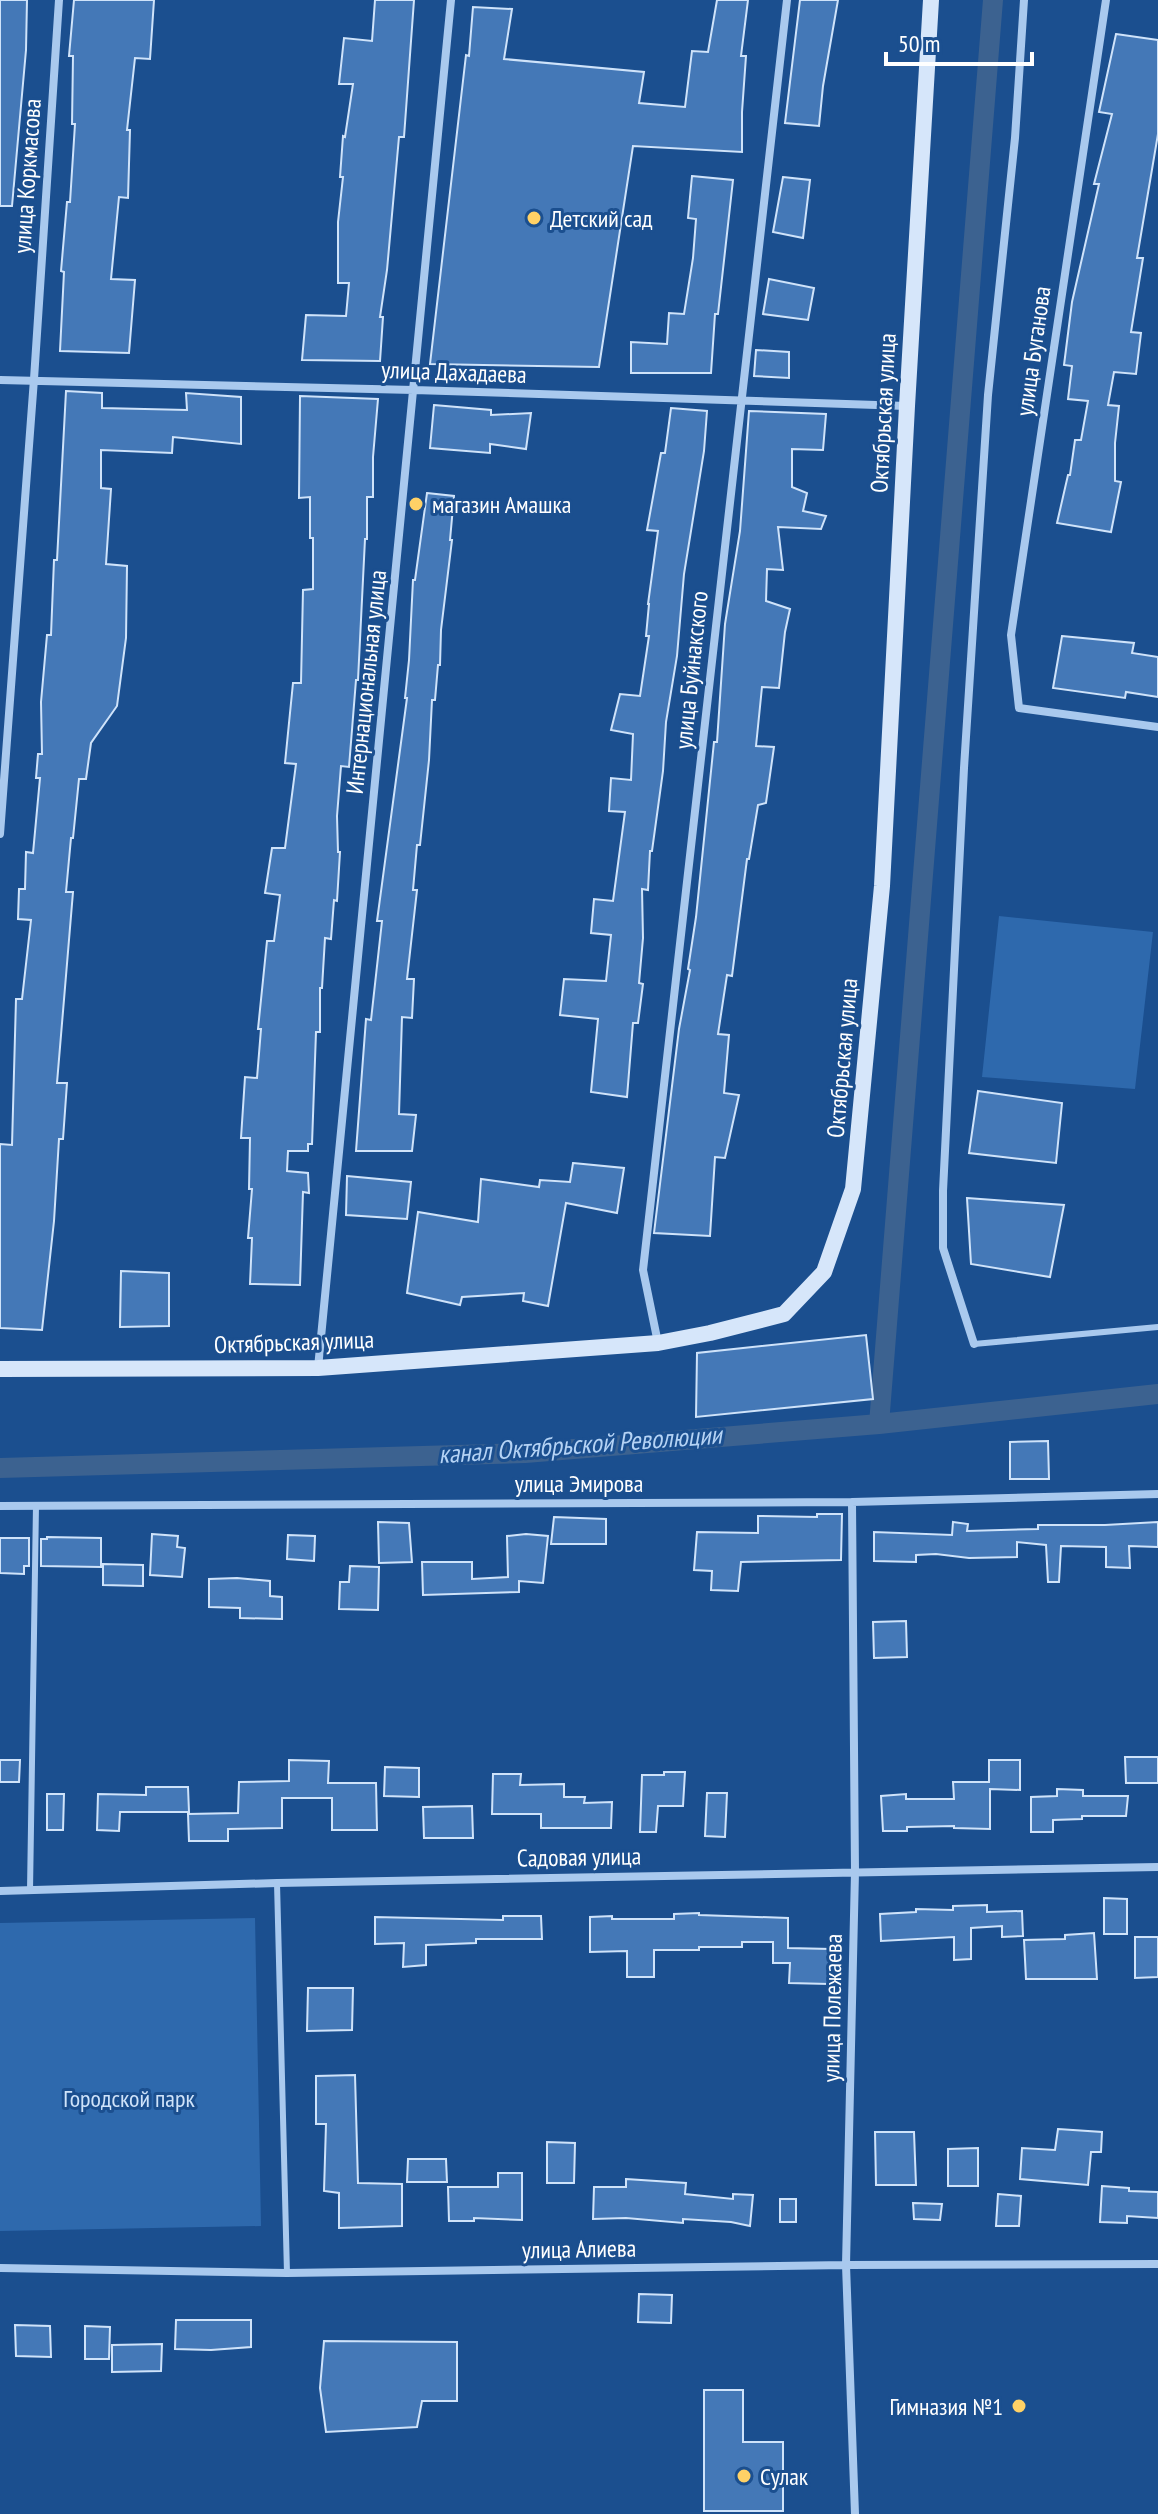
<svg xmlns="http://www.w3.org/2000/svg" width="1158" height="2514" font-family="'PT Sans Narrow',sans-serif">
<style>
.green{fill:#2e69ad}
.lines{fill:none;stroke-linecap:round;stroke-linejoin:round}
.canal{stroke:#3c6290;stroke-width:20}
.building{fill:#4478b7;stroke:#cfe3fa;stroke-width:2}
.lane{stroke:#a9c9ee;stroke-width:6}
.street{stroke:#a9c9ee;stroke-width:8}
.secondary{stroke:#d6e6fa;stroke-width:16}
.poi-dot{fill:#ffd166;stroke:#1b4f8f;stroke-width:3}
.labels{text-anchor:middle;dominant-baseline:central;stroke-width:6;stroke-linejoin:round;paint-order:stroke}
.street-label{font-size:24px;fill:#fff;stroke:#1b4f8f}
.poi-label{font-size:24px;fill:#fff;stroke:#1b4f8f;text-anchor:start}
.park-label{font-size:24px;fill:#cfe3fa;stroke:#1b4f8f}
.water-label{font-size:26px;font-style:italic;fill:#b5d3f5;stroke:#1b4f8f}
</style>
<rect width="100%" height="100%" fill="#1b4f8f"/>
<path class="green" d="M999 916 1153 932 1135 1089 982 1077Z
M255 1918 261 2226 0 2231V1923Z"/>
<g class="lines">
<path class="canal" d="M879 1424 993 0
M0 1468 525 1453 879 1424 1158 1394"/>
</g>
<path class="building" d="M0 0H27L26 50 12 206H0Z
M74 0H154L150 59 135 58 127 130H130L128 198 119 197 111 279 135 280 129 353 60 351 64 272 61 271 67 202H70L75 124H72L73 56H69Z
M375 0H414L404 137H399L387 270 380 317H383L380 361 302 360 306 315 346 316 349 283H338V222L343 177H340L343 136 345 137 353 84H339L344 38 372 41Z
M717 0H748L741 56H746L742 112V152L633 146 599 367 430 364 466 55 469 56 473 7 512 9 504 59 644 72 639 103 685 107 692 51 708 52Z
M800 0H838L823 86 819 126 785 123Z
M1116 34 1158 40V134L1137 258H1143L1131 332 1141 333 1136 374 1114 372 1108 405 1119 406 1115 443V481L1121 482 1111 532 1057 523 1068 475H1070L1075 440H1081L1088 401 1068 399 1072 366 1064 365 1072 302 1099 184H1094L1112 114 1099 112Z
M692 176 733 180 718 314H715L711 373H631V342L667 344 669 313 684 314 693 258 696 219 688 218Z
M783 177 810 180 803 238 773 232Z
M769 279 814 288 808 320 763 314Z
M756 350 789 352V378L754 376Z
M66 391 102 393V408L187 410 186 393 241 397V444L173 437 172 453 101 450V488L111 489 106 564 127 566 126 638 117 706 91 743 86 779H79L73 838H71L66 892H73L57 1083H67L63 1139H59L54 1221 42 1330 0 1328V1144L12 1145 16 999H22L31 920 18 919 19 889H25L26 852 33 853 40 778H36L38 754H42L41 702 47 635H51L54 560H57Z
M300 396 378 399 373 457V497H367V539H365L358 680H356L349 767 341 766 337 816 338 852H340L337 901 334 900 331 939 325 938 322 988H320V1032H316L312 1144H308V1151H288L287 1171 308 1173 309 1193 303 1192 300 1285 250 1284 252 1238H248L252 1189H249L250 1138H241L245 1077 257 1078 261 1029H258L267 941H274L280 895 265 893 272 848H285L296 764 285 763 293 683H301L303 590 313 589V538H310V497L299 498Z
M434 405 491 410V415L531 413 526 449 490 444V453L430 448Z
M671 408 707 411 704 451 684 574 677 656 666 722 663 771 652 851H650L648 890 642 889 643 938 639 983 643 984 638 1023H633L627 1097 591 1092 598 1019 560 1015 564 979 606 981 611 935 591 933 594 899 613 901 625 812 609 811 611 778 631 780 633 734 611 730 620 694 640 696 649 636H646L649 604H648L658 531 647 530 661 453H665Z
M749 411 826 414 823 450 792 449V487L807 493 803 511 826 516 821 529 778 527 783 570 767 569 766 601 790 609 785 632 779 688 762 687 756 746 774 747 766 803 758 805 749 859H747L732 976 727 975 718 1034 729 1035 724 1093 739 1095 725 1158 715 1157 710 1236 654 1233 679 1029 690 970 688 969 696 917 714 742H717L725 624 740 531Z
M427 493 454 496 450 540H452L441 630 440 665H438L435 700H432L429 760 420 845H417L413 890H417L407 979H414L412 1018 402 1017 399 1114 416 1115 412 1151H356L366 1019 371 1020 382 921H377L407 698H405L409 660 413 580H415Z
M1062 636 1134 643 1132 653 1158 657V697L1126 692 1125 698 1053 688Z
M978 1091 1062 1103 1056 1163 969 1153Z
M573 1163 624 1168 617 1213 566 1203 548 1306 523 1301 524 1293 462 1297 460 1305 407 1293 418 1212 478 1222 481 1179 539 1187 540 1180 570 1182Z
M347 1176 411 1182 407 1219 346 1215Z
M967 1198 1064 1205 1050 1277 971 1264Z
M121 1271 169 1273V1326L120 1327Z
M866 1335 873 1399 696 1417 697 1353Z
M1048 1441 1049 1479H1010V1442Z
M817 1514H842L841 1560 741 1562 738 1591 711 1590 712 1571 694 1570 697 1532 758 1533V1516L817 1517Z
M554 1517 606 1519V1544H551Z
M378 1522 409 1523 412 1562 379 1563Z
M953 1522 968 1524 967 1531 1038 1529V1525H1105L1158 1522V1547L1129 1546 1130 1568 1106 1567V1547L1061 1546 1059 1582H1048L1046 1545 1017 1542V1557L969 1558 936 1554 916 1555V1562L874 1561V1532L952 1535Z
M152 1534 178 1536 177 1547 185 1548 182 1577 150 1575Z
M526 1534 548 1536 543 1583 519 1581V1592L423 1595 422 1562H472V1579L508 1577 507 1536Z
M288 1535 315 1536 314 1561 287 1559Z
M47 1537 101 1538V1567L41 1566V1539H47Z
M0 1538H29V1566H24V1574L0 1573Z
M103 1564 143 1565V1586L103 1585Z
M350 1566 379 1567 378 1610 339 1609 340 1582H349Z
M237 1578 270 1581V1596L282 1597V1619L240 1618V1608L209 1607V1579Z
M906 1621 907 1657 874 1658 873 1622Z
M1125 1757H1158V1783H1126Z
M0 1760H20L19 1782H0Z
M289 1760 329 1761 328 1783H376L377 1830H332V1798H282V1828L228 1829V1841H189L188 1814 238 1813 239 1782 289 1781Z
M989 1760H1020V1790L990 1789V1829L954 1828V1826L907 1827V1831H883L881 1796 906 1794V1799H954L953 1782H989Z
M385 1767 419 1768V1797L384 1796Z
M664 1772H685L683 1806H658L656 1832H640L642 1775H664Z
M493 1774H521L520 1785 564 1784V1797H585L584 1803 612 1802 611 1828H541V1814H492Z
M146 1787H188L189 1812H120L119 1831 97 1830 98 1794 146 1795Z
M1057 1789 1083 1790V1796H1128L1126 1816H1082V1819L1053 1820V1832H1031V1797L1057 1796Z
M707 1793H727L725 1837 705 1836Z
M47 1794H64L63 1830H47Z
M472 1806 473 1838H424L423 1807Z
M1104 1898 1127 1899V1934H1104Z
M987 1905V1912L1022 1911 1023 1936 1002 1937V1926L971 1928V1959L954 1960V1937L881 1941 880 1914 916 1912V1909L953 1910V1906Z
M699 1913V1915L788 1918V1948L831 1949 829 1984 789 1983 790 1963H773V1942H742V1947H699V1950H654V1977H627V1951L590 1952V1917L612 1916V1919H674V1914Z
M503 1916H541L542 1939H476V1943L426 1945V1965L403 1967 404 1943 375 1944V1917L503 1920Z
M1094 1933 1097 1979H1026L1024 1940 1065 1939V1935Z
M1135 1937H1158V1977L1135 1978Z
M308 1988H353L352 2030 307 2031Z
M355 2075 358 2183 402 2184V2226L339 2228V2193L324 2191 326 2124H316V2076Z
M1058 2129 1102 2132 1101 2152H1091L1088 2185 1020 2179 1022 2148 1055 2150Z
M875 2132H914L916 2185H876Z
M547 2142 575 2143 574 2183H547Z
M978 2148V2186H948V2149Z
M408 2159H446L447 2182H407Z
M498 2173H522V2220L474 2218V2221H449L448 2187H498Z
M626 2179 686 2183 685 2194 733 2199V2194L753 2195 750 2226 731 2222 683 2219V2223L626 2218 593 2219 594 2187H626Z
M1102 2186 1129 2188V2191L1158 2192V2218L1127 2216V2223L1100 2222Z
M998 2194 1021 2196 1019 2226H996Z
M780 2199H796V2222H780Z
M913 2203 942 2204 940 2220 914 2219Z
M639 2294 672 2295 671 2323 638 2322Z
M176 2320H251V2347L211 2350 175 2349Z
M15 2325 50 2326 51 2357 16 2356Z
M85 2326 110 2327 109 2359H85Z
M324 2341 457 2342V2401H422L417 2427 326 2432 320 2388Z
M162 2344 161 2371 112 2372V2345Z
M704 2390H743V2442H783V2511H704Z"/>
<g class="lines">
<path class="lane" d="M974 1344 1158 1327
M277 1883 287 2273
M30 1891 36 1505"/>
<path class="street" d="M1106 0 1011 635 1019 708 1158 727
M0 380 414 390 907 406
M0 834 34 379 59 0
M658 1343 643 1270 787 0
M974 1344 943 1248V1191L964 768 988 395 1015 138 1024 0
M318 1368 451 0
M852 1502 855 1872 846 2265 855 2514
M0 1506 852 1502 1158 1494
M0 1891 277 1883 1158 1867
M0 2268 287 2273 846 2265 1158 2264"/>
<path class="secondary" d="M0 1369 318 1368 658 1343 710 1333 784 1314 824 1272 853 1189 882 886 907 406 931 0"/>
</g>
<g class="poi-dot">
<circle cx="534" cy="218" r="8"/>
<circle cx="416" cy="504" r="8"/>
<circle cx="1019" cy="2406" r="8"/>
<circle cx="744" cy="2476" r="8"/>
</g>
<g class="labels">
<g class="street-label">
<text transform="translate(27 176) rotate(-86)">улица Коркмасова</text>
<text transform="translate(1033 351) rotate(-82)">улица Буганова</text>
<text transform="translate(454 372) rotate(2)">улица Дахадаева</text>
<text transform="translate(883 413) rotate(-87)">Октябрьская улица</text>
<text transform="translate(691 670) rotate(-84)">улица Буйнакского</text>
<text transform="translate(366 682) rotate(-84)">Интернациональная улица</text>
<text transform="translate(842 1058) rotate(-85)">Октябрьская улица</text>
<text transform="translate(294 1342) rotate(-2)">Октябрьская улица</text>
<text x="579" y="1483">улица Эмирова</text>
<text transform="translate(579 1857) rotate(-1)">Садовая улица</text>
<text transform="translate(832 2008) rotate(-89)">улица Полежаева</text>
<text transform="translate(579 2249) rotate(-1)">улица Алиева</text>
</g>
<g class="poi-label">
<text x="550" y="218">Детский сад</text>
<text x="432" y="504">магазин Амашка</text>
<text x="1003" y="2406" text-anchor="end">Гимназия №1</text>
<text x="760" y="2476">Сулак</text>
</g>
<g class="park-label">
<text x="129" y="2098">Городской парк</text>
</g>
<g class="water-label">
<text transform="translate(580 1444) rotate(-4)">канал Октябрьской Революции</text>
</g>
</g>
<path d="M886 52v12h146v-12" fill="none" stroke="#ffffff" stroke-width="4"/>
<text x="898" y="52" font-size="24" fill="#ffffff" stroke="#1b4f8f" stroke-width="6" paint-order="stroke">50 m</text>
</svg>
